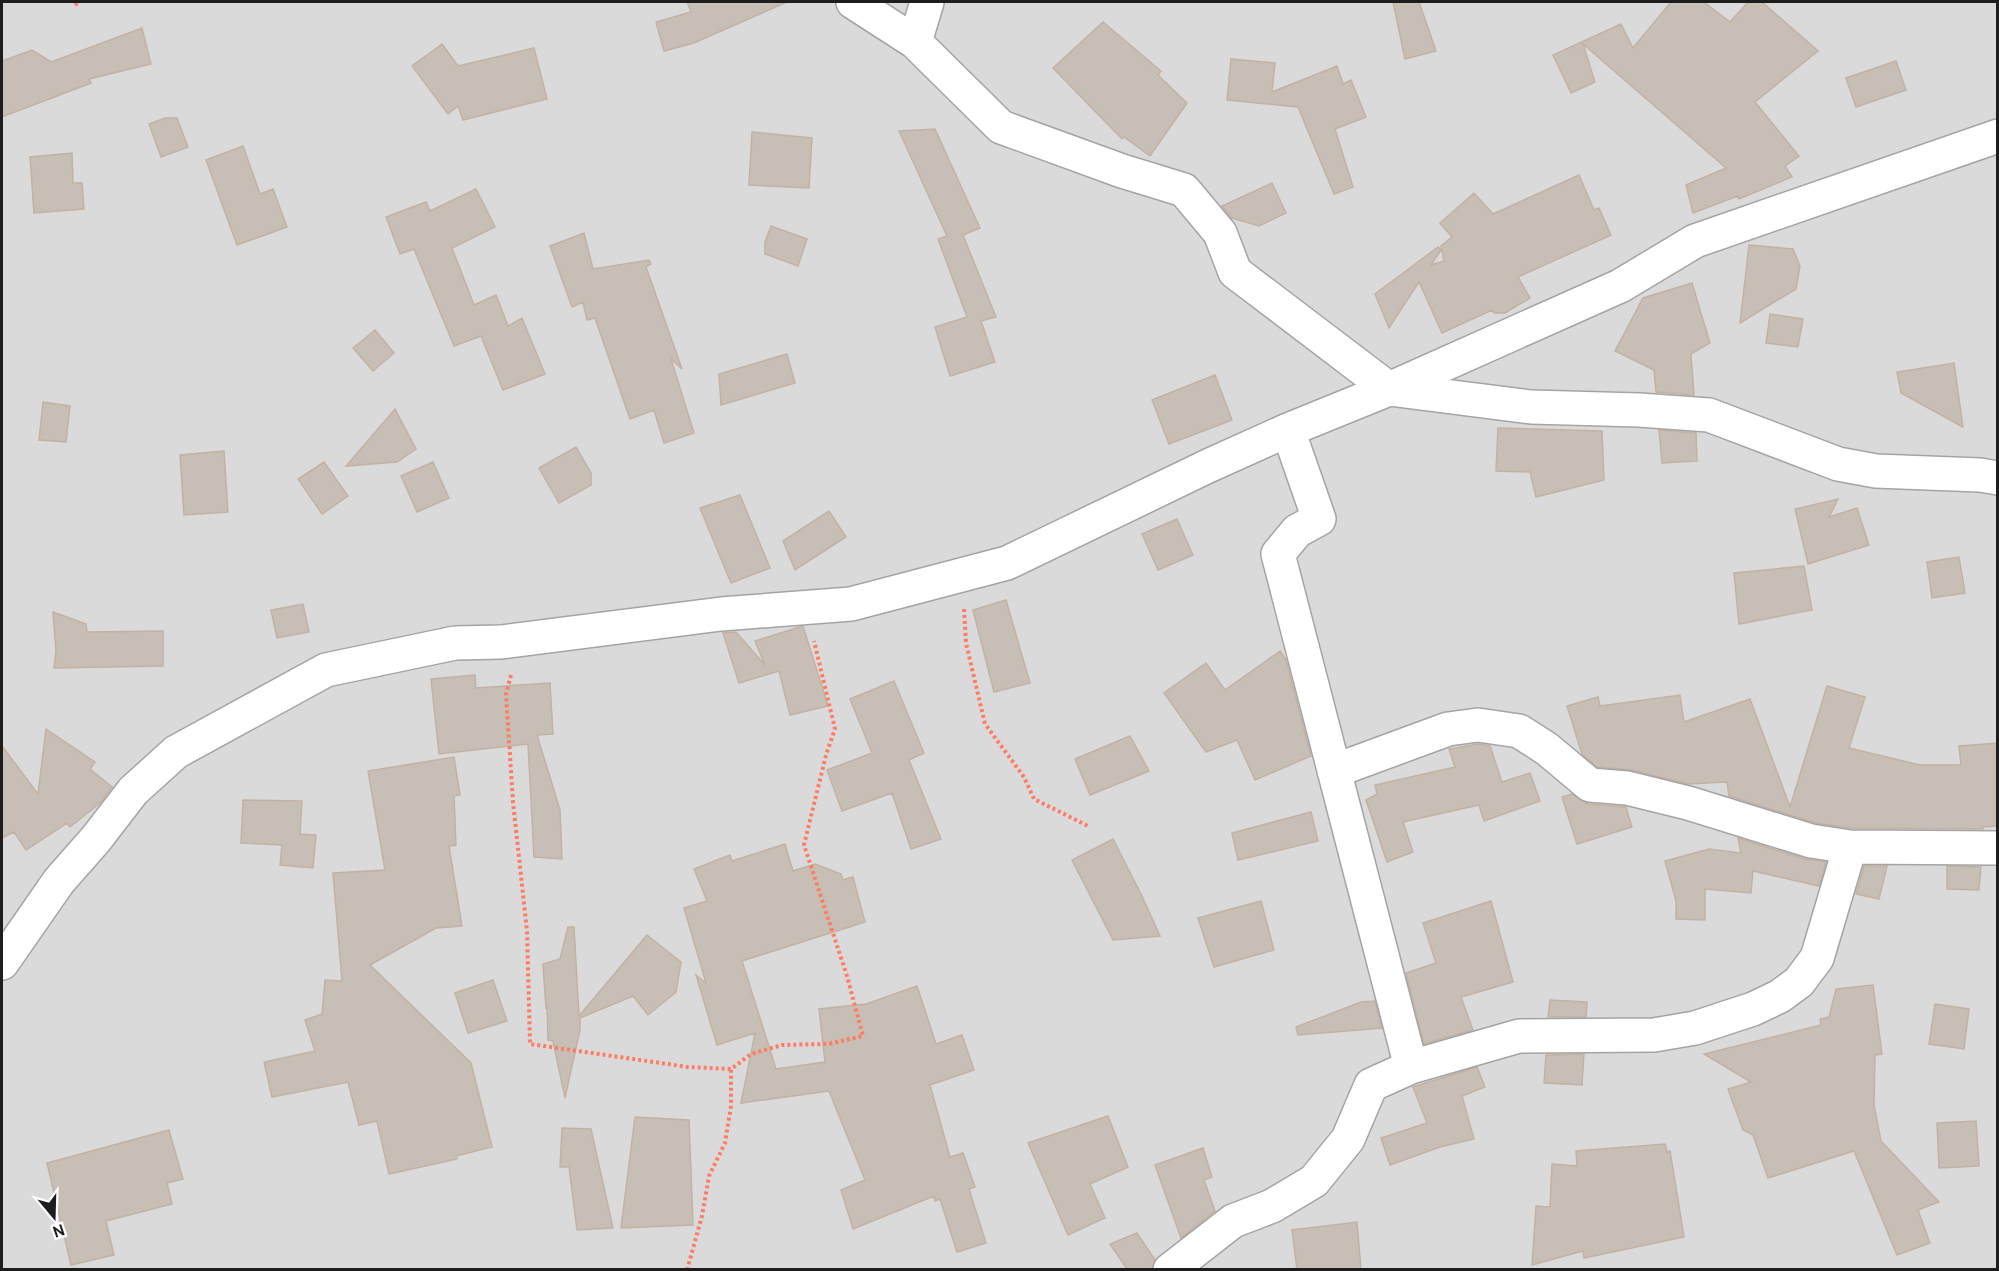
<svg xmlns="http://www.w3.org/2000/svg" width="1999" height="1271" font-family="Cabin,sans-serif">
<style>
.residential{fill:#dbdada}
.building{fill:#c7beb5;stroke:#c2b2a3;stroke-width:1.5}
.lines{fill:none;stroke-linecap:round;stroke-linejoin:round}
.street-casing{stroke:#a4a4a4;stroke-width:36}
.path{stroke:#ff7b63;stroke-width:4;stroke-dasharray:3 3;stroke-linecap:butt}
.street{stroke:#fff;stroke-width:33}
</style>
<rect width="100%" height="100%" fill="#efebe2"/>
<path class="residential" d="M2 2H1997V1269H2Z"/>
<path class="building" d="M687 2H787L694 43 664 51 656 22 691 12Z
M1393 2H1419L1436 51 1405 59Z
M1671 2H1704L1730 22 1748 2H1762L1818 51 1755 102 1799 156 1785 166 1792 177 1739 199 1738 196 1693 213 1686 185 1726 168 1583 44 1595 82 1571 93 1553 55 1621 24 1633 48Z
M1103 22 1161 71 1158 75 1187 103 1150 156 1124 137 1122 139 1053 68Z
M142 28 151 64 89 79 91 83 2 117V61L32 50 51 62Z
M442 44 458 66 534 48 547 99 463 120 458 106 448 114 412 66Z
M1231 59 1275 63 1272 92 1337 66 1343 84 1351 80 1366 117 1335 129 1353 187 1334 194 1298 107 1227 100Z
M1896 61 1906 90 1856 107 1846 78Z
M165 118H177L188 147 161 157 149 124Z
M935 129 980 228 963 235 996 317 981 321 995 362 950 376 935 327 967 317 938 239 947 236 899 131Z
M752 132 812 138 809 188 749 185Z
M243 146 260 194 273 189 287 227 237 245 206 160Z
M72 153 73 183H82L84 209 34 213 30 157Z
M1579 175 1594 210 1599 208 1611 235 1518 277 1530 298 1505 313H1494L1492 310 1442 333 1419 282 1389 328 1375 294 1438 247 1441 250 1431 265 1444 261 1441 246 1452 237 1440 223 1474 193 1493 214Z
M1272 183 1286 213 1259 226 1232 218 1222 206Z
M476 189 495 227 452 248 474 305 496 295 508 326 522 318 545 374 503 390 481 336 454 346 414 249 400 254 386 217 426 202 430 211Z
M771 226 807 239 798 266 765 254V242Z
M584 233 593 269 649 260 651 264 646 267 682 369 671 359 694 433 664 443 654 410 630 419 595 318 587 320 583 302 572 307 550 246Z
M1749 245 1793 249 1800 266 1796 289 1740 323Z
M1692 283 1710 343 1691 354 1694 395 1656 392 1654 370 1615 351 1643 298Z
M1770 314 1803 319 1798 347 1766 343Z
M375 330 394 353 373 371 353 348Z
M787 354 795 383 721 405 719 374Z
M1954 363 1963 427 1901 393 1897 372Z
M1215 375 1232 420 1169 444 1152 400Z
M43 402 70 406 66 442 39 440Z
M395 409 416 449 397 462 346 466Z
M1498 428 1602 431 1604 480 1536 497 1530 472 1496 471Z
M1659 430 1696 433 1697 461 1662 463Z
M576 447 591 473V485L559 503 539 468Z
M224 451 228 512 184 515 180 455Z
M324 462 348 496 322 514 298 479Z
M433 462 449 498 417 512 401 476Z
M740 495 770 568 731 583 700 508Z
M1838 499 1829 517 1857 508 1869 545 1808 564 1795 509Z
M829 511 846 537 795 570 783 541Z
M1177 519 1193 555 1158 570 1142 534Z
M1959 557 1965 593 1932 598 1927 562Z
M1804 566 1812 610 1739 624 1734 573Z
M1006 600 1030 683 994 692 973 610Z
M303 604 309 632 277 638 271 610Z
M53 612 86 624 87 632 163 631V666L54 668 56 651Z
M803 626 828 706 790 715 779 671 739 683 723 633 736 632 765 665 755 641Z
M1280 651 1286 660 1311 756 1255 780 1237 740 1206 752 1164 693 1206 663 1225 690Z
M475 675 476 688 550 683 553 734 537 735 560 810 562 859 534 857 528 744 439 754 431 679Z
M894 681 924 753 909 760 941 839 911 849 892 793 842 811 827 770 872 753 850 699Z
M1827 686 1865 697 1849 748 1920 765H1961L1959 746 1998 743V826L1983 827V829L1851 828 1815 823 1729 796 1727 782 1688 784 1631 770 1597 767 1582 754 1567 706 1598 697 1600 706 1680 695 1684 722 1750 699 1790 807Z
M46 729 95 762 90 769 112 787 100 803 70 827 67 823 26 850 14 832 2 838V746L38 794Z
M1130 736 1149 771 1090 795 1075 759Z
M1478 744 1490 746 1502 782 1530 773 1540 801 1484 821 1479 805 1403 822 1413 852 1387 862 1366 800 1377 794 1375 785 1455 767 1449 749Z
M454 757 460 795 454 796 456 845 449 846 462 926 436 928 370 965 471 1063 492 1147 456 1156 457 1159 389 1174 377 1121 359 1125 348 1082 272 1097 264 1062 315 1051 305 1020 322 1014 325 980 342 981 333 873 385 870 368 771Z
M1572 794 1588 804 1626 807 1632 827 1577 844 1562 797Z
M243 800 302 801 300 834 316 835 313 868 280 865 282 845 241 843Z
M1311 812 1318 841 1238 860 1232 833Z
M1738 838 1805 859 1826 862 1819 886 1753 871 1751 893 1705 889V920L1676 919V901L1665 861 1709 849 1741 853Z
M1113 839 1142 896 1160 936 1113 940 1072 860Z
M785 844 793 871 815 864 841 874 843 880 853 877 865 922 742 961 776 1069 825 1062 819 1009 866 1004 917 986 936 1044 962 1035 974 1070 930 1085 950 1157 963 1153 975 1187 969 1189 986 1243 957 1252 940 1199 935 1201 934 1196 853 1229 841 1190 865 1180 829 1091 741 1103 755 1033 717 1045 696 975 706 983 684 908 707 901 694 869 730 855 732 861Z
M1864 866H1887L1879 899 1856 894Z
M1947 866 1981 867 1979 890 1947 889Z
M1261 901 1274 950 1214 967 1198 918Z
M1491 901 1513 982 1461 997 1473 1030 1424 1044 1406 973 1436 963 1423 923Z
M568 927H574L579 1016 647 935 681 962 676 992 648 1015 633 996 580 1018V1030L565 1098 553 1041 548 1040 547 1007 546 1008 543 964 560 959Z
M493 980 507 1021 468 1033 455 993Z
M1873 985 1882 1054 1875 1055 1874 1105 1881 1141 1939 1202 1918 1210 1930 1243 1897 1255 1854 1151 1768 1178 1753 1135 1743 1130 1728 1089 1751 1082 1704 1054 1821 1025 1820 1019 1829 1017 1836 989Z
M1550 1000 1587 1002 1586 1017H1548Z
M1375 1001 1382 1028 1298 1035 1296 1027 1361 1002Z
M1935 1004 1969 1009 1964 1049 1929 1044Z
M1584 1054 1582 1085 1544 1083 1546 1055Z
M1477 1067 1485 1087 1462 1096 1474 1139 1440 1147 1390 1165 1381 1138 1427 1123 1413 1087Z
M1108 1116 1128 1167 1090 1184 1105 1218 1068 1235 1028 1143Z
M635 1117 689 1120 693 1225 621 1228Z
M1976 1121 1979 1166 1939 1168 1937 1123Z
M562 1128 591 1129 613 1228 577 1230 569 1167H560Z
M169 1130 183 1179 167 1183 172 1204 106 1221 114 1255 71 1265 47 1163Z
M1665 1144 1667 1152 1670 1151 1684 1237 1584 1258 1583 1251 1532 1265 1536 1206 1550 1207 1552 1164 1577 1166 1576 1151Z
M1203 1148 1212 1177 1204 1180 1215 1211 1181 1238 1155 1165Z
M1357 1222 1361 1269H1297L1292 1230Z
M1137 1233 1155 1260 1152 1269H1127L1110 1244Z"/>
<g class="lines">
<g class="street-casing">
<path id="street" d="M853 2 915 42
M927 2 915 42 1001 127 1122 171 1184 190 1220 233 1235 272 1389 389 1531 407 1639 410 1709 415 1838 464 1876 471 1980 475 1998 478
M1288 430 1389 389 1620 286 1695 241 1998 136
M1334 771 1448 729 1478 725 1519 731 1547 749 1590 785 1627 788 1688 803 1811 841 1850 847 1998 848
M2 963 59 881 96 839 133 791 176 752 326 670 455 643 501 642 721 614 851 604 1007 563 1208 466 1288 430 1319 519 1297 531 1278 554 1411 1067 1371 1085 1348 1139 1314 1181 1272 1206 1233 1221 1170 1270
M1411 1067 1519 1036 1654 1035 1695 1028 1753 1009 1780 996 1799 982 1817 958 1850 847"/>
</g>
<path class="path" d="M75 5 79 2
M964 609 966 643 985 724 1024 777 1034 799 1090 827
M511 675 506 694 513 802 527 931 530 1044 688 1067 731 1069 751 1054 782 1045 828 1044 863 1036 847 976 804 845 826 755 835 729 814 641
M687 1270 702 1216 709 1176 725 1143 731 1106V1069"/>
<use href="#street" class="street"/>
</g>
<rect width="1999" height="1271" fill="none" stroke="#1d1d1d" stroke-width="6"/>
<g transform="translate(54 1217) rotate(161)" stroke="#ffffff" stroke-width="4.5" paint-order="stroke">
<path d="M0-4.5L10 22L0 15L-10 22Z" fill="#1d1d1d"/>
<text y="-9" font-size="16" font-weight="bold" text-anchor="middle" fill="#1d1d1d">N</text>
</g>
</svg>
